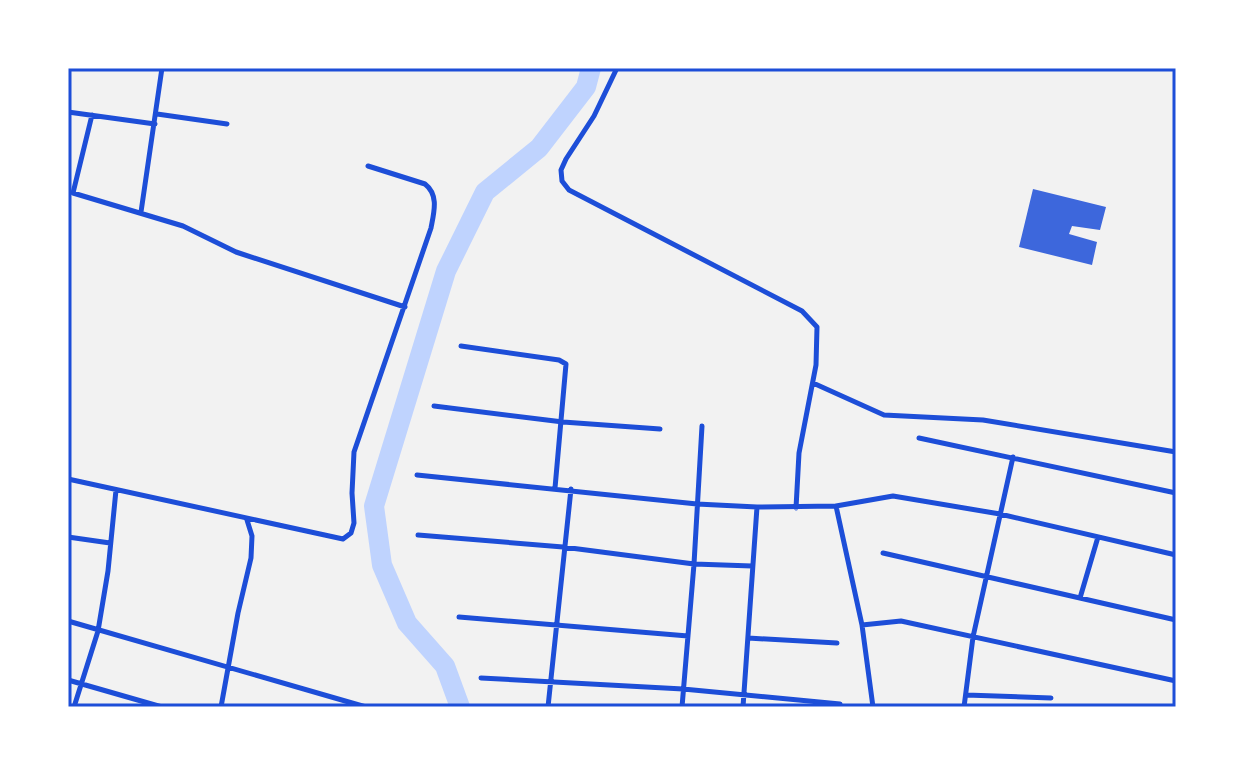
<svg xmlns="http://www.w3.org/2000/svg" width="1244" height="775" font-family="'Noto Serif',serif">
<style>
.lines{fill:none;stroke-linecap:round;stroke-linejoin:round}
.river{stroke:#bfd3fe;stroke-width:20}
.building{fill:#3d67dc}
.minor{stroke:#1d4ed8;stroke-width:5}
.neatline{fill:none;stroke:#1d4ed8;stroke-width:3}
</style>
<rect width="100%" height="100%" fill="#f2f2f2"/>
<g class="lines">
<path class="river" d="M460 707 445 666 407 623 382 565 374 506 446 271 485 192 539 148 586 87 591 68"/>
</g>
<path class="building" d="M1033 189 1106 207 1100 230 1072 226 1069 234 1097 242 1092 265 1019 247Z"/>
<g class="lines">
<path class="minor" d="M617 68 594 116 566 159 561 170 562 181 569 190 802 311 817 327 816 365 799 453 796 508
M68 112 155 124
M157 114 227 124
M92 115 73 193 183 226 236 252 405 307
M141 212 162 68
M461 346 559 360 566 364 555 488
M813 383 884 415 983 420 1176 452
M434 406 563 422 660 429
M919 438 1176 493
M417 475 697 504 757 507 836 506 893 496 1000 514 1176 555
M68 479 343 539 351 533 354 523 352 493 354 452 431 228C434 212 439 195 425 184L368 166
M836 506 862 625 873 707
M418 535 563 547 694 564 752 566
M68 537 110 543
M883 553 1176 620
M1080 598 1098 537
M459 617 688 636
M68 621 366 707
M862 625 901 621 1176 681
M748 638 837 643
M481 678 683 689 840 704
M68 680 162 707
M966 695 1051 698
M74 707 98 631 108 571 116 490
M221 707 238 613 251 558 252 536 247 520
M548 707 571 489
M682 707 694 564 702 426
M743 707 757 507
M964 707 973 637 1013 457"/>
</g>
<rect width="1244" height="775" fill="none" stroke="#ffffff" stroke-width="140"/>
<rect x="70" y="70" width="1104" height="635" class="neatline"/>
</svg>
